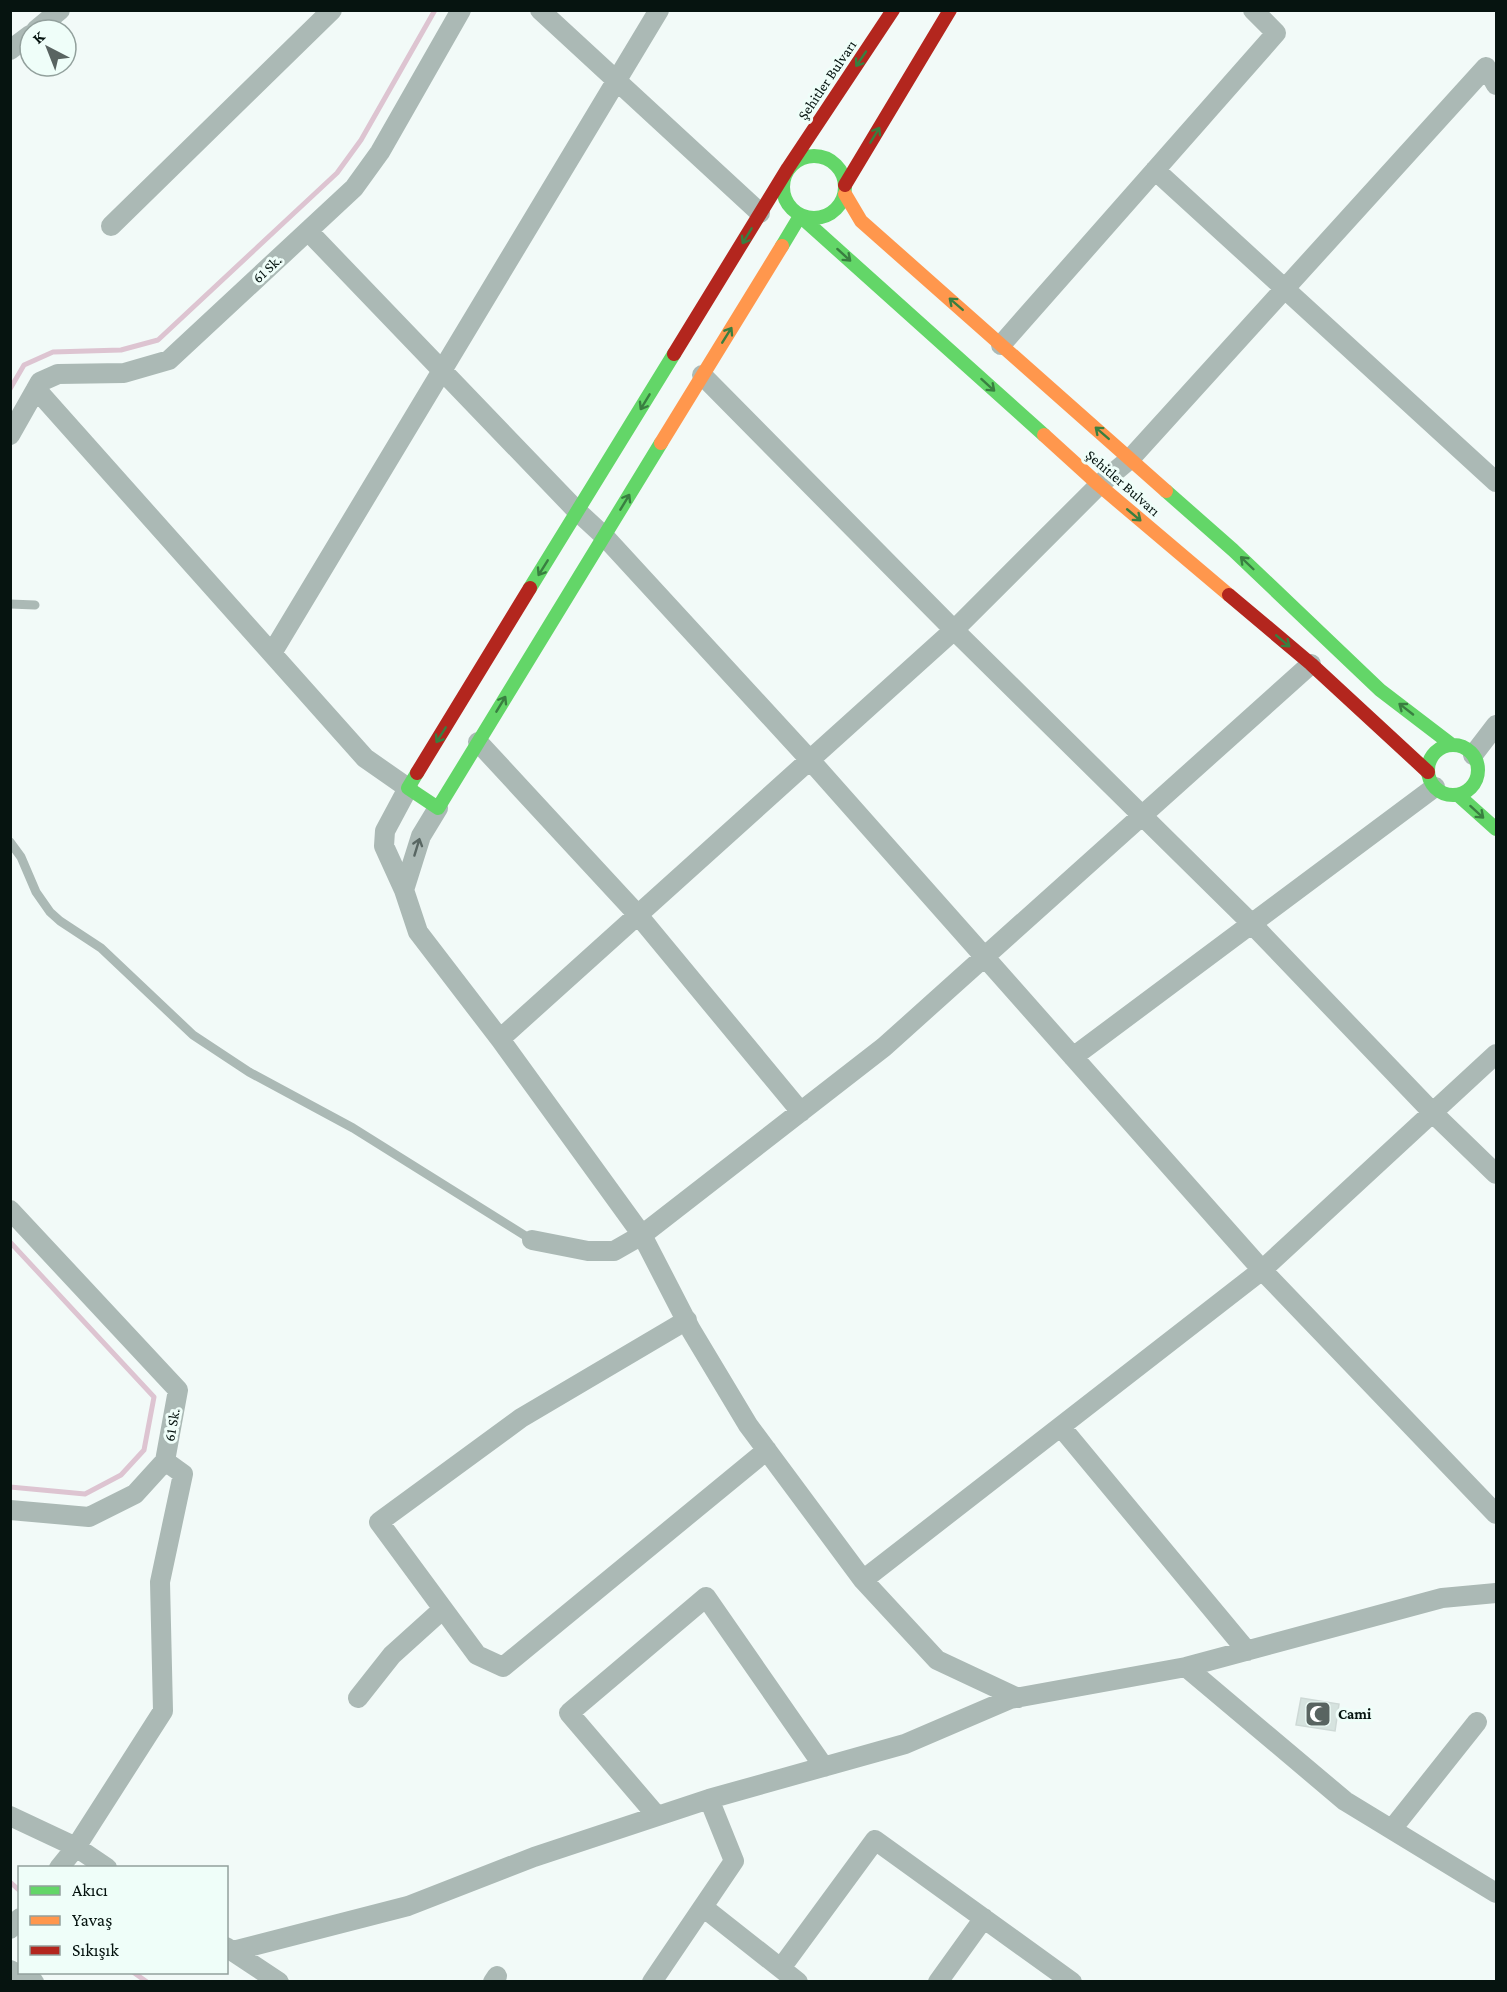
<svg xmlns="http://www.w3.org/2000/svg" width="1507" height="1992" font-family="'Crimson Pro',serif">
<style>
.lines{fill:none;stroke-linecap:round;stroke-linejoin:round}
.stream{stroke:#ddc4d1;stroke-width:5}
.building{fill:#d6e3df;stroke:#ced9d6;stroke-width:1.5}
.lane{stroke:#abb9b5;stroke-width:9}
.street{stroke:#abb9b5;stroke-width:20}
.fast{stroke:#63d668;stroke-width:14}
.slow{stroke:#ff974d;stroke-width:14}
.jam{stroke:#b3261e;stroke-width:14}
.oneway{stroke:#397f40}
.oneway2{stroke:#586662}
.labels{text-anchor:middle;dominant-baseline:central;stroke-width:6;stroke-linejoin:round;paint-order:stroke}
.street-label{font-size:15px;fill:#061410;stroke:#effef9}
.poi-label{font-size:15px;font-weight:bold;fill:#061410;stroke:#effef9;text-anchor:start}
</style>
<rect width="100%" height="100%" fill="#f2faf8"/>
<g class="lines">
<path class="stream" d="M10 389 24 365 53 352 121 350 158 340 337 173 361 140 435 10
M10 1242 154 1397 144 1450 121 1475 85 1494 10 1487
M10 1882 20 1891
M133 1972 147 1982"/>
</g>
<path class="building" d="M1301 1698 1339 1704 1335 1731 1296 1725Z"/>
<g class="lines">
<path class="lane" d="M10 604 35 605
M10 842 21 857 36 892 50 912 60 921 101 948 193 1035 249 1072 353 1128 532 1240"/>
<path class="street" d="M540 10 760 213
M36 30 60 10
M10 50 30 35
M1155 170 1496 482
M111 226 332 10
M308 231 578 512 604 536 810 760 1262 1270 1496 1514
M1001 345 1276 33 1253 10
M702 375 954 630 1251 923 1434 1114 1496 1174
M36 389 365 758 408 788 385 831 384 846 404 890 418 932 500 1039 642 1235 691 1330 748 1425 863 1580 937 1660 1018 1698
M10 435 40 382 58 374 124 373 169 360 354 188 380 152 461 10
M272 653 659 10
M478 742 638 915 801 1112
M1473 755 1496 725
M404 890 421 836 438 808
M500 1039 954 630 1099 485 1131 458 1486 67 1496 85
M1073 1057 1435 787
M10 1210 178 1390 165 1461 135 1494 89 1517 10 1510
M532 1240 588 1251H614L642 1235 884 1047 1311 664
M687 1320 521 1418 379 1522 477 1655 503 1667 767 1450
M1061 1427 1247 1651
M863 1580 1262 1270 1496 1054
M1186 1667 1345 1801 1496 1893
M358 1698 392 1655 443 1609
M10 1816 76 1847 107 1868
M657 1816 569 1713 706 1597 824 1767
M1392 1829 1477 1722
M59 1868 76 1847 163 1711 160 1582 183 1474 165 1461
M703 1907 798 1982
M10 1929 20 1918
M226 1947 279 1982
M233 1951 408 1906 534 1857 709 1799 905 1744 1010 1699 1186 1667 1442 1598 1496 1593
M781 1968 875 1840 1072 1982
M10 1970 34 1982
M493 1982 497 1976
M652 1982 734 1861 709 1799
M938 1982 984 1918"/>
<path class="fast" d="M783 187a31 31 0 1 1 62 0a31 31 0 1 1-62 0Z
M782 246 800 216 1044 435
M1166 491 1233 550 1380 690 1452 745
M530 588 674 354
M1428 770a25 25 0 1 1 50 0a25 25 0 1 1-50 0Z
M417 773 408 788 438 808 661 443
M1458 795 1496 829"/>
<path class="slow" d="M845 194 861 221 1166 491
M1044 435 1099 485 1229 595
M661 443 782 246"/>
<path class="jam" d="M845 185 950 10
M674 354 788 168 893 10
M1229 595 1311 664 1428 772
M417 773 530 588"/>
</g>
<defs><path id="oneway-shaft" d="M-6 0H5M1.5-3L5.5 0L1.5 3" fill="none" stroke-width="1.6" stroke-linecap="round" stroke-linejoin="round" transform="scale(1.5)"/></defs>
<g class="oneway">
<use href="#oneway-shaft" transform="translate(861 59) rotate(124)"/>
<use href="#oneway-shaft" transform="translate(875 135) rotate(-59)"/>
<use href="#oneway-shaft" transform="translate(747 236) rotate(121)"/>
<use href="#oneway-shaft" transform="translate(844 255) rotate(42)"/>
<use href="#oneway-shaft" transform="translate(956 304) rotate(-139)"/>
<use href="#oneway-shaft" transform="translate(727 335) rotate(-58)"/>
<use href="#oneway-shaft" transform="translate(988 385) rotate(42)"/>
<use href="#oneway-shaft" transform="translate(645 402) rotate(121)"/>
<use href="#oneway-shaft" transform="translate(1102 433) rotate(-139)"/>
<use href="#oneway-shaft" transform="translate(625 502) rotate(-59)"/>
<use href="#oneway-shaft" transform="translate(1134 515) rotate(40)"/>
<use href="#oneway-shaft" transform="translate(1247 563) rotate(-136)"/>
<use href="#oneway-shaft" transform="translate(543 568) rotate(122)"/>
<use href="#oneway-shaft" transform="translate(1283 641) rotate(40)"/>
<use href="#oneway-shaft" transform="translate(501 704) rotate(-59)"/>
<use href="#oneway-shaft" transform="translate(1406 709) rotate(-142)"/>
<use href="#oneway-shaft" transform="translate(441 735) rotate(122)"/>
<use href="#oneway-shaft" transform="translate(1477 812) rotate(42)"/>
</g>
<use class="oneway2" href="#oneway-shaft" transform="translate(417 847) rotate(-73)"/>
<defs>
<g id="mosque-square" transform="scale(1.35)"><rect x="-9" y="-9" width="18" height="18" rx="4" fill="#596461" stroke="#effef9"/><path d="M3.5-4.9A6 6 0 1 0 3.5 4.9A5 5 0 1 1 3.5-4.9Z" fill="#fff"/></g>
</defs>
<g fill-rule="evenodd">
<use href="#mosque-square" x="1318" y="1714"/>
</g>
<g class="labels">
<g class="street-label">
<text transform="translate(827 80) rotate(-56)">Şehitler Bulvarı</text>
<text transform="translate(267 269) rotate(-43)">61 Sk.</text>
<text transform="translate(1123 483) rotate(41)">Şehitler Bulvarı</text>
<text transform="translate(172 1425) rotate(-80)">61 Sk.</text>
</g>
<g class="poi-label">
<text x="1338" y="1714">Cami</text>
</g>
</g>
<rect width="1507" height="1992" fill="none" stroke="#061410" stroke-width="24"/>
<rect x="18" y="1866" width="210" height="108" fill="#effef9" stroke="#92a09c" stroke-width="1.5"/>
<rect x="30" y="1886" width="30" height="9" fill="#63d668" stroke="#92a09c" stroke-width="1.5"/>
<text x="72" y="1896" font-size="18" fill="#061410">Akıcı</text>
<rect x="30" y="1916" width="30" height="9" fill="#ff974d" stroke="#92a09c" stroke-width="1.5"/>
<text x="72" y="1926" font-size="18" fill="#061410">Yavaş</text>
<rect x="30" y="1946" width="30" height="9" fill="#b3261e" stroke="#92a09c" stroke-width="1.5"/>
<text x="72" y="1956" font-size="18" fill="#061410">Sıkışık</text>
<g transform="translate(48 48) rotate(318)"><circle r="28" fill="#effef9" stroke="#92a09c" stroke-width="1.5"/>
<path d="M0-4.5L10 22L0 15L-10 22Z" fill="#596461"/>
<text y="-9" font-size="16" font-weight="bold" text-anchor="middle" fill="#061410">K</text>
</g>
</svg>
